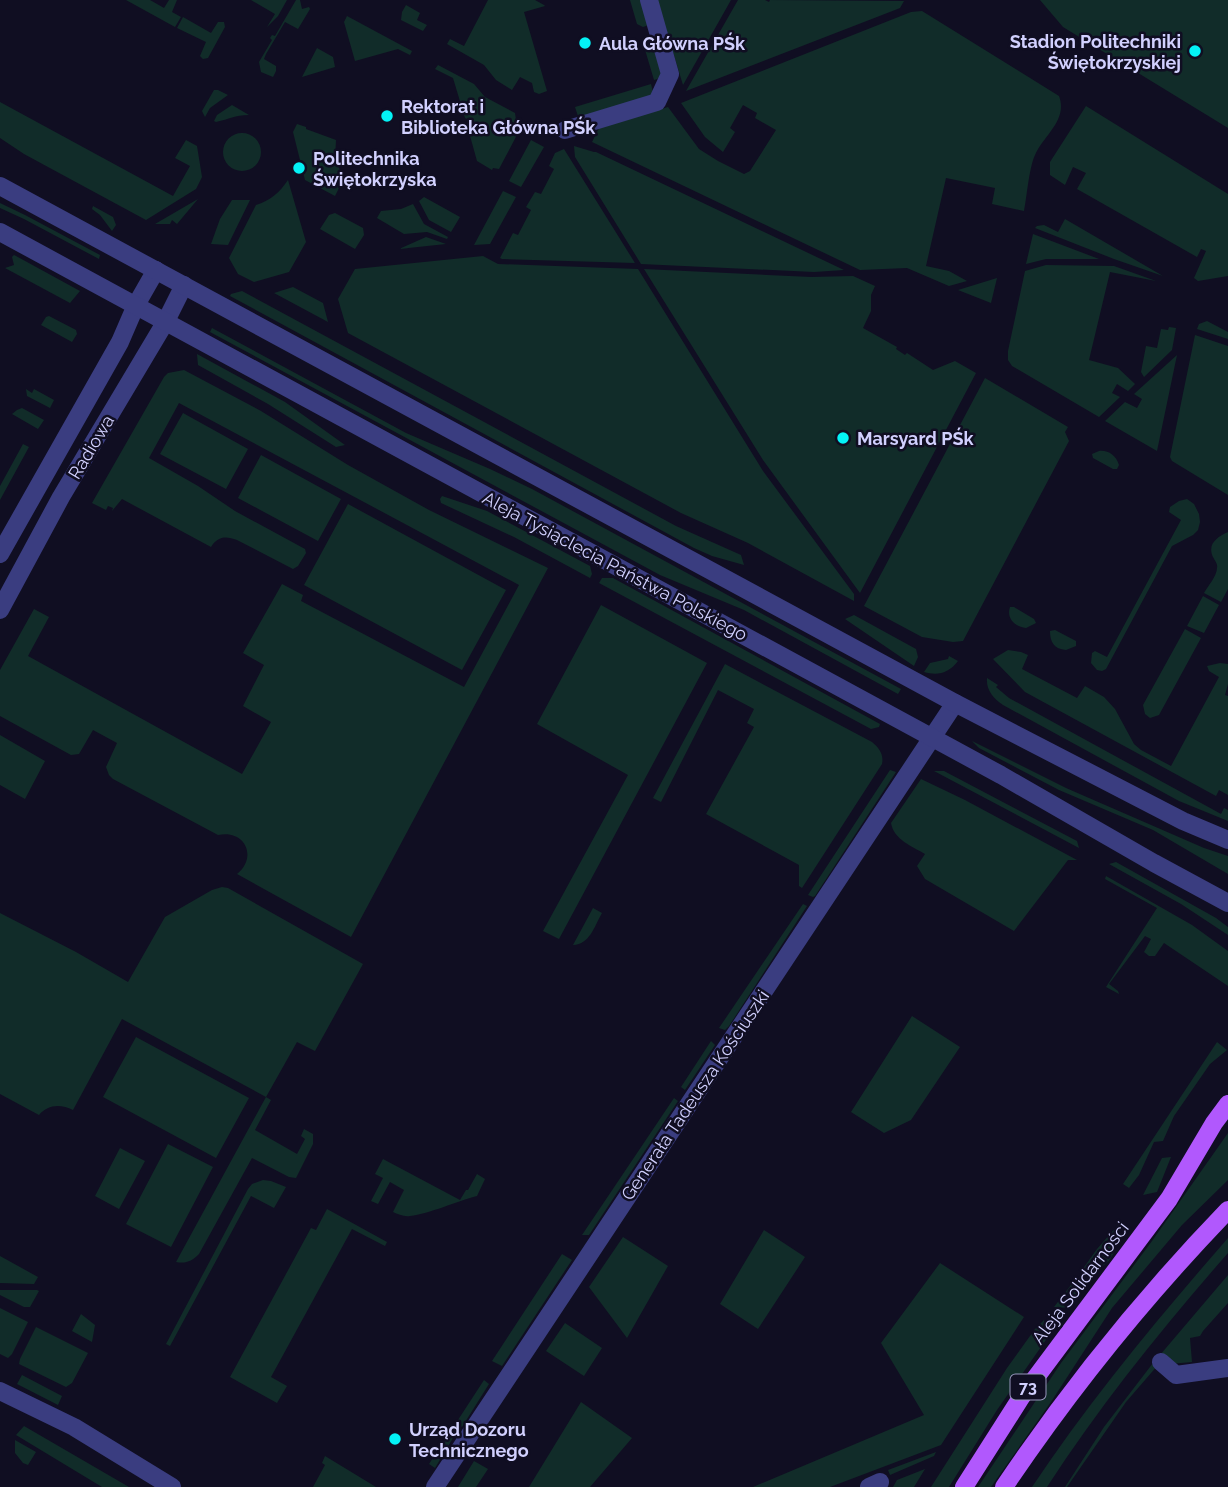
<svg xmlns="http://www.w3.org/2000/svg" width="1228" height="1487" font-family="Raleway,sans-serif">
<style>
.green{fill:#112c29}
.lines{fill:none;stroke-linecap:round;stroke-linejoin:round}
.minor{stroke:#3a3d80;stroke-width:18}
.tertiary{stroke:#3a3d80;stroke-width:18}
.primary{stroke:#b158fd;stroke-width:18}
.poi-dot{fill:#04f2f6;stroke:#100e22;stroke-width:2.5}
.labels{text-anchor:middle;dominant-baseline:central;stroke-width:5;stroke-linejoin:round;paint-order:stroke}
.shield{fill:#100e22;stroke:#9796bc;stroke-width:2}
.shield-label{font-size:16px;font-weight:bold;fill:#d1d0fe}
.poi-label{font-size:18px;font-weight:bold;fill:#d1d0fe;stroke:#100e22;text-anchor:start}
.street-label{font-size:18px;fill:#d1d0fe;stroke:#100e22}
</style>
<rect width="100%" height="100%" fill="#100e22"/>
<path class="green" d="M126 0H150L164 8 169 0H177L172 12 181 17 175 27Z
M251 0H287L278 16 267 27 275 14Z
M296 0H300L302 9 309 7 310 9 298 29 285 22 266 54 264 59 276 66V71L273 77 261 72 259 62 272 40 270 38 272 35 275 36Z
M488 0H535L544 5 545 6 524 12 547 91 539 94 534 92 532 83 520 77 512 90 496 80 484 65 447 44 450 39 464 46Z
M630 0H641L649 25 643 27 637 24Z
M657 0H731L683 85Z
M738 0H765L769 2 770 0 904 1 900 8 895 10 686 91Z
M1040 0H1228V128L1063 27Z
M406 5 420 13 417 20 427 25 423 31 401 20 402 12Z
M922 11 1059 96C1068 120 1044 135 1035 155 1029 168 1027 196 1024 211L992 204 995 188 946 178 926 266 949 271 967 281 949 286 907 268 860 270 592 142 599 128 668 107 699 149 718 161 744 174 750 171 776 130 755 118 757 113 743 105 730 128 735 132 723 152 705 137 681 103 911 12Z
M347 16 412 51 410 55 398 49 355 61 344 22Z
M183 17 211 33 218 22H224L225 27 208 58 203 59 200 56 206 42 177 28Z
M652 36 663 73 660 78 654 80 643 43 646 38Z
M317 48 333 57 335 67 302 77Z
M438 65 474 84 485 97 515 113 518 133 499 169 493 168 492 170 477 161 467 125 469 120 465 118 453 78 435 69Z
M651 84 653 92 650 97 582 117 578 116 575 107Z
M214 90H218L228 95 210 108 205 117 202 111Z
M0 102 173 196 190 166 175 158 186 140 197 146 202 177 196 189 146 220 24 154 0 138Z
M232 105 249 115C234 115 230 119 216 122L214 121 217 115Z
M1086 106 1228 194V276L1198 281 1194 278 1206 251 1201 249 1197 257 1077 189 1086 173 1073 167 1065 185 1050 175V162Z
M297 124 306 127V129L336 140 335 160 344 178 335 196 305 180 293 132Z
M223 152a19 19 0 1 1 38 0a19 19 0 1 1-38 0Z
M531 140 544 147 521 187 509 181Z
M574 146 594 152H596L844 270 814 272 641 264 575 157Z
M564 149 635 263 502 259 500 258 513 233 518 235 531 210 526 207 535 192 541 194 554 169 549 166 555 153Z
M288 180 306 242 289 272 254 282 238 274 229 258 256 205C270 201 280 192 288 180Z
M503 191 516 197 490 244 474 245Z
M424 197 460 217 451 232 429 220 419 201Z
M198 199 177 224 172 220 170 224H155Z
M232 200H250L228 245 211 244 220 219Z
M0 203 25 215 100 255 99 259 24 219 0 208Z
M413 204 424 224 448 237 447 239 427 232 404 234 377 218 381 211 401 209Z
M93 206 113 217 116 225 112 231 100 215 92 209Z
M335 213 363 228 364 235 355 249 320 229 329 215Z
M1065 219 1163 276 1114 259 1035 228 1037 226 1044 225 1058 232Z
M1033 234 1099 259H1046L1026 264Z
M426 237 446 244 399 249Z
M14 255 16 256 80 291 70 303 5 268 14 265 12 257Z
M483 256 498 264 638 269 763 471 854 594V601L748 543 681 513 348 333 338 299 355 269Z
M1046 265 1114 266 1156 281 1110 272 1089 360 1118 368 1135 384 1128 391 1117 384 1112 393 1120 397 1099 417 1012 366 1008 360V351L1025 271Z
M644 269 811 277 853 276 875 286 871 295V311L863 328 897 347 896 349 905 355 907 353 933 370 955 361 976 373 860 593 763 460Z
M997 278 991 303 958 290Z
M293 287 323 303 328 322 274 293Z
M242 291 676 526 741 555 744 565 712 556 694 548 230 296 231 294Z
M49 316 76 330 77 334 72 342 41 325 46 317Z
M1207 321 1228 332V339L1197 329 1199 324Z
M1169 327 1176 328 1172 350 1144 377 1141 372 1146 346 1157 348 1161 329 1168 330Z
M212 328 406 433 490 469 532 489 901 689 898 694 744 610 660 575 210 332Z
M1195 335 1228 346V495L1172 461 1170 457Z
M197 354 285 402 345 445 336 447 268 404 198 365Z
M1177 355 1157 451 1105 421 1125 402 1137 408 1142 399 1134 394Z
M184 370 261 411 348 465 429 510 548 568 351 937 237 874C258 857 245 829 218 835L113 779 109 775 106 767 117 743 93 730 79 754 71 755 0 716V670L34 609 49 617 28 656 242 774 271 722 243 706 264 665 243 653 282 584 303 595 301 601 464 687 519 585 179 403 149 458 198 486 235 511 305 549 306 553 298 566 293 569 237 540C226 536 218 536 211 547L122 499 112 511 113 508 108 506 106 510 92 503 164 377 168 373Z
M985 378 1068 427 1065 432 1069 441 963 641 953 642 922 637 864 606Z
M26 389 32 393 34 389 54 400 50 408 27 396Z
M22 408 44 420 38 429 12 414 17 410Z
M183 413 248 449 226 489 160 454Z
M23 444 29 447 0 500V486Z
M1099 451C1108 450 1116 455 1119 465L1117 469H1113L1093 458 1092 454Z
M261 455 341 499 318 541 238 498Z
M442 496 487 511 590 566 592 574 590 578 514 537 441 503 440 499Z
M1187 499 1194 504 1199 514 1200 522 1198 530 1193 535 1172 546 1106 669 1102 671 1097 670 1091 663 1092 653 1095 651 1107 657 1181 520 1169 512 1170 507 1179 501Z
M348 504 506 590 462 670 304 585Z
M1228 532V589L1221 602 1204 593C1208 586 1217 576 1217 568 1218 564 1215 561 1213 557 1207 544 1217 537 1228 532Z
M602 578H613L880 724 879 727 871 729 599 583Z
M1203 596 1219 605 1204 633 1187 626Z
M601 605 707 663 559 939 543 931 628 775 537 724Z
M1010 607H1014L1034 619 1036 623 1026 628C1015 627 1006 618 1010 607Z
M854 615 916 649 918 657 914 666 845 619Z
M1185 629 1201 638 1159 715 1150 718 1145 714 1143 705Z
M1055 630 1076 641V646L1066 650C1054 649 1050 642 1050 631Z
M1008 650 1021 652 1028 655 1022 669 1077 698 1085 686 1104 697 1115 709 1134 744 1141 750 1171 766 1219 677 1209 671 1207 666 1220 663 1228 664V684L1225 695 1228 696V795L1219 790 1216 796 1025 692 993 659Z
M949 656 958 661C949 673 938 676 924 672L930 663 948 659Z
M725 664 872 742C879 748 884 754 882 764L802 888 799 886V865L706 814 754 727 747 723 754 709 718 690 661 802 653 798Z
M987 678 998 685 996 687 1009 698 1212 809 1221 814 1224 808 1228 810V821L1179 801 1003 705C993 698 986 690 987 678Z
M0 735 45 761 25 799 0 785Z
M972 741 1066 788 1204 848 1228 856V874L1153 830 1059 790 979 748Z
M890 770 896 772 815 896 813 897 808 895Z
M934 771H944L1077 841 1079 848Z
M921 779 965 800 1077 860H1068L1014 931 925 879 917 866 925 854C912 846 894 840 891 823Z
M1116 862 1216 918 1228 927V935L1181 904 1109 864Z
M1106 876 1192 925 1228 951V986L1164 943 1155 956H1149L1144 952 1151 939 1145 936 1109 984 1118 991 1119 994 1106 987 1157 908 1105 879Z
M222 887 228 888 363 964 315 1051 297 1042 266 1097 271 1100 255 1130 297 1154 305 1139 301 1136 304 1129 313 1134V1144L296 1178 289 1177 252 1158 199 1254C192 1261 186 1264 176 1262L266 1097 122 1019 73 1110C61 1104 48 1104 39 1115L0 1094V913L76 952 128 982 165 917 212 890Z
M803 904 807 906 729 1026 725 1030 719 1028Z
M593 908 602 913C594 927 590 944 573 945Z
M912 1016 960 1047 911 1120 884 1133 851 1112Z
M136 1037 249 1098 216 1158 103 1097Z
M711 1041 715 1045 685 1090 681 1087Z
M1217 1042 1227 1050 1210 1064 1174 1116 1163 1141 1154 1142 1139 1175 1129 1188 1123 1184Z
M674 1098 678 1101 589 1235H582Z
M1228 1133V1180L1182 1225 1112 1308 1051 1402 991 1487H978L1061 1363 1152 1241Z
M168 1144 213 1167 171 1247 126 1224Z
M120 1148 145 1161 119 1209 95 1196Z
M1171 1157 1157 1192 1143 1195 1162 1158Z
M383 1159 460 1200 466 1190H468L477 1174 485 1179 477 1196C457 1201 429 1214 410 1216 404 1217 398 1214 393 1212L404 1190 390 1182 378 1204 371 1201 383 1178 375 1174Z
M263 1180 271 1181 286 1187 274 1208 251 1196 170 1346 166 1344 248 1189 252 1184Z
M327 1209 387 1242 385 1246 352 1229 271 1377 287 1386 277 1403 230 1377 311 1228 316 1230Z
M1118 1225C1122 1246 1107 1277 1082 1270L1097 1249Z
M764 1230 805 1257 758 1329 720 1304Z
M623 1237 668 1266 627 1338 589 1287Z
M1228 1238V1253C1163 1327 1101 1404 1047 1487H1032C1090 1400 1159 1317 1228 1238Z
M562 1254 572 1260 502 1366 492 1361Z
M0 1256 38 1277 34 1284 0 1283Z
M940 1263 1024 1317 941 1445 830 1487H753L924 1415 881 1343Z
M1228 1275V1303L1203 1331 1200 1336 1190 1338 1192 1362 1170 1364 1160 1355Z
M1074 1281 1077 1290 1078 1298 1071 1308 1054 1307Z
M0 1290H37L39 1291 30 1307H24L0 1295Z
M0 1308 28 1322 12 1354 8 1358 0 1354Z
M81 1314 95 1325 92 1342 72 1331Z
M1044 1320 1050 1334 997 1410 949 1487H931L1007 1368 1035 1329Z
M565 1323 602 1348 584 1376 546 1351Z
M36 1327 88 1353 72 1383 66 1387 19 1364 20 1359Z
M1153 1363 1158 1365 1126 1402 1067 1487H1065L1104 1427Z
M22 1375 62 1396 58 1405 17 1384Z
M484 1380 489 1384 462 1427 456 1423Z
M581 1402 632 1438 590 1487H529Z
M24 1426 129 1487H102L16 1435Z
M448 1435 453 1438 435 1468 429 1464Z
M15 1440 36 1452 28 1465 23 1463 15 1453Z
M936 1452 934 1456 890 1475 888 1470Z
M325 1456 376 1487H313L325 1465 322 1463Z
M474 1461 488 1469 476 1487H458Z
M925 1469 914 1487H893L897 1480Z"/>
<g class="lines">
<path class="minor" d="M565 130 657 102 670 74 649 0
M0 554 120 342 136 305 156 270
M0 610 61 497 166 321 184 285
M1161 1362 1176 1375 1228 1368
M0 1391 74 1427 172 1487
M435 1487 955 703
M869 1487 880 1482"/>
<path class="tertiary" d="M0 186 955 703 1183 821 1228 840
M0 232 1001 775 1154 863 1228 903"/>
<path class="primary" d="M964 1487 1022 1396 1169 1199 1214 1123 1228 1104
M1004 1487C1070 1389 1146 1295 1228 1210"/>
</g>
<g class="poi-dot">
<circle cx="585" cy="43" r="7"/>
<circle cx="1195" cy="51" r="7"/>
<circle cx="387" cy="116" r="7"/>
<circle cx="299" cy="168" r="7"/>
<circle cx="843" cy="438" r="7"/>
<circle cx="395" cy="1439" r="7"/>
</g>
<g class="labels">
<rect class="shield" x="1010.5" y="1374.5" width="35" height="25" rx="5"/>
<g class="shield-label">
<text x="1028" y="1387">73</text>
</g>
<g class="poi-label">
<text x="1181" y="41" text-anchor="end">Stadion Politechniki<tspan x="1181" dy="21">Świętokrzyskiej</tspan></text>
<text x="599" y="43">Aula Główna PŚk</text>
<text x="401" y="106">Rektorat i<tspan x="401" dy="21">Biblioteka Główna PŚk</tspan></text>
<text x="313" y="158">Politechnika<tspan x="313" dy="21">Świętokrzyska</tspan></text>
<text x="857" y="438">Marsyard PŚk</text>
<text x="409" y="1429">Urząd Dozoru<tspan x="409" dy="21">Technicznego</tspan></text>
</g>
<g class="street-label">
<text transform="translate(91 447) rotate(-59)">Radiowa</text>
<text transform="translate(615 566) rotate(28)">Aleja Tysiąclecia Państwa Polskiego</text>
<text transform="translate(695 1095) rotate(-56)">Generała Tadeusza Kościuszki</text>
<text transform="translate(1080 1283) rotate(-53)">Aleja Solidarności</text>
</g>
</g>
</svg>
